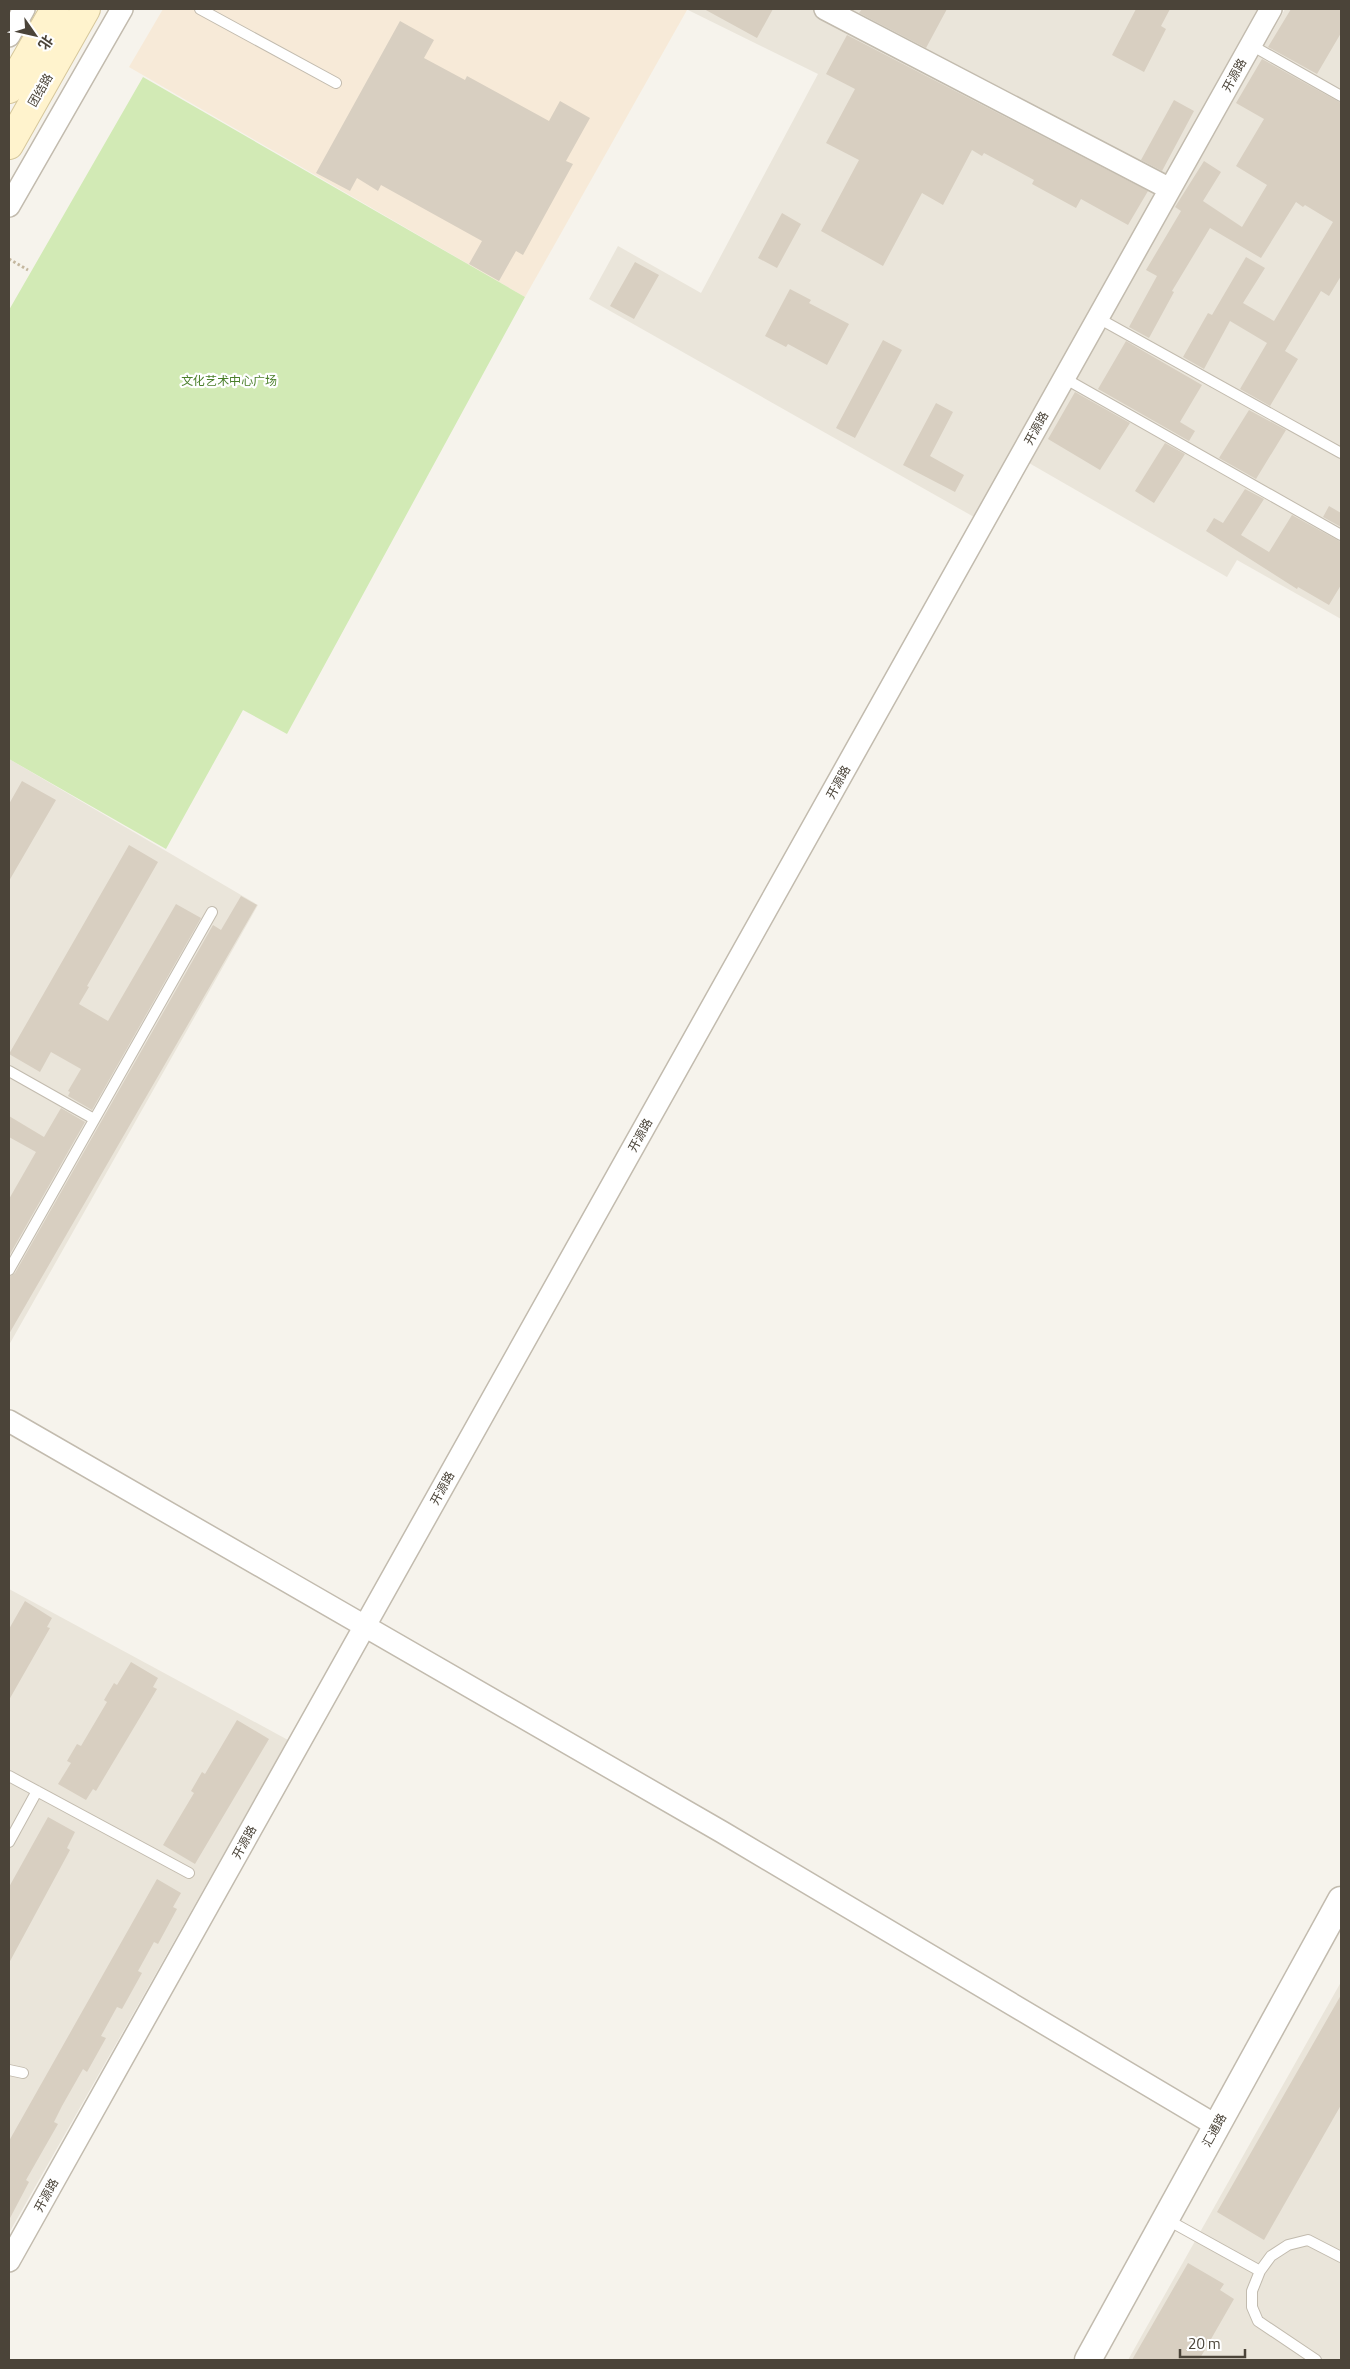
<svg xmlns="http://www.w3.org/2000/svg" width="1350" height="2369" font-family="'Titillium Web','Noto Sans SC',sans-serif">
<style>
.residential{fill:#eae5da}
.commercial{fill:#f7ead8}
.green{fill:#d2eab5}
.building{fill:#d8cfc1}
.lines{fill:none;stroke-linecap:round;stroke-linejoin:round}
.service-casing{stroke:#c2bbae;stroke-width:12}
.minor-casing{stroke:#c2bbae;stroke-width:24}
.tertiary-casing{stroke:#c2bbae;stroke-width:29}
.secondary-casing{stroke:#d6c79b;stroke-width:30}
.path{stroke:#c4b79f;stroke-width:3;stroke-dasharray:2.5 2.5;stroke-linecap:butt}
.service{stroke:#fff;stroke-width:10}
.minor{stroke:#fff;stroke-width:21}
.tertiary{stroke:#fff;stroke-width:26}
.secondary{stroke:#fff3cd;stroke-width:28}
.labels{text-anchor:middle;dominant-baseline:central;stroke-width:4.5;stroke-linejoin:round;paint-order:stroke}
.street-label{font-size:12px;fill:#4b4439;stroke:#fff}
.park-label{font-size:12px;fill:#4a7f2a;stroke:#fff}
</style>
<rect width="100%" height="100%" fill="#f6f3ec"/>
<path class="residential" d="M686 9H1259L974 517 589 299 618 246 701 293 818 74Z
M1285 9H1341V619L1237 560 1227 577 1029 463Z
M9 759 258 905 9 1345Z
M9 1589 288 1740 9 2233Z
M1341 1982V2360H1128Z"/>
<path class="commercial" d="M163 9H686L687 10 525 297 129 67Z"/>
<path class="green" d="M143 77 525 297 287 734 243 710 166 849 9 759V310Z"/>
<path class="building" d="M704 9H773L757 38Z
M862 9H947L926 48 859 13Z
M1136 9H1170L1161 26 1166 29 1144 72 1112 55Z
M1291 9H1341V33L1317 74 1268 47Z
M400 21 434 40 424 58 465 80 467 76 549 121 560 101 590 118 566 161 573 164 523 255 516 251 499 281 469 264 482 241 381 185 378 191 357 178 350 191 316 173Z
M847 35 1148 191 1128 225 1081 199 1076 208 1032 184 1034 180 984 153 982 156 972 150 943 205 922 193 883 266 821 231 859 160 826 143 855 89 826 74Z
M1262 59 1341 103V276L1329 296 1321 291 1285 351 1298 359 1270 406 1240 389 1267 343 1230 321 1204 369 1183 357 1208 313 1212 315 1246 257 1265 268 1243 303 1274 321 1333 222 1305 205 1303 207 1296 202 1261 258 1210 228 1172 291 1174 292 1149 338 1129 327 1157 276 1146 270 1181 211 1175 207 1204 161 1221 172 1203 201 1242 227 1267 185 1236 166 1264 119 1236 103Z
M1174 100 1194 111 1162 171 1141 160Z
M782 213 801 224 777 268 758 258Z
M635 262 659 275 634 319 610 306Z
M790 289 811 300 809 303 849 324 827 365 788 344 786 347 765 336Z
M883 340 902 350 855 438 836 428Z
M1126 341 1202 385 1180 422 1195 431 1189 441 1098 389Z
M1075 392 1130 423 1100 470 1048 439Z
M936 403 953 412 930 456 964 475 955 492 903 465Z
M1249 410 1286 430 1256 479 1219 458Z
M1165 443 1185 454 1154 503 1135 491Z
M1245 489 1264 499 1241 535 1269 552 1292 515 1341 542V585L1329 605 1298 587 1297 589 1206 531 1214 518 1223 523Z
M1329 506 1341 513V527L1323 517Z
M22 781 56 800 9 881V804Z
M129 845 158 862 87 986 89 987 79 1004 108 1021 176 904 201 918 92 1110 68 1096 70 1092 68 1091 81 1069 51 1052 40 1072 9 1054Z
M241 896 257 905 9 1334V1277L15 1273 213 925 221 930Z
M61 1108 85 1122 9 1256V1199L36 1152 9 1137V1116L44 1137Z
M25 1601 52 1618 47 1627 50 1628 9 1700V1629Z
M131 1662 158 1678 153 1687 157 1689 96 1791 93 1789 86 1800 58 1784 71 1763 67 1761 77 1744 81 1746 107 1702 104 1700 114 1683 117 1685Z
M237 1720 269 1739 195 1864 163 1845 194 1793 191 1791 202 1772 205 1774Z
M48 1817 75 1832 67 1848 70 1850 9 1963V1887Z
M157 1879 181 1893 173 1907 177 1909 158 1944 154 1942 138 1971 142 1973 122 2009 117 2007 101 2036 106 2038 87 2072 83 2069 62 2106 54 2122 58 2124 26 2180 29 2182 9 2220V2141Z
M1341 1995V2105L1264 2240 1217 2212Z
M1188 2263 1224 2284 1220 2290 1234 2299 1199 2360H1132Z"/>
<g class="lines">
<g class="service-casing">
<path id="service" d="M200 9 336 83
M1251 45 1341 96
M1098 318 1341 453
M1064 378 1341 535
M9 1071 94 1119
M9 1270 212 912
M9 1776 189 1873
M9 1842 37 1791
M9 2070 23 2073
M1166 2219 1260 2271
M1316 2360 1258 2321 1252 2307V2291L1260 2271 1271 2256 1288 2245 1308 2240 1341 2257"/>
</g>
<g class="minor-casing">
<path id="minor" d="M825 9 1170 189
M9 36 24 9
M9 206 122 9
M9 1421 722 1832 1217 2126
M9 2261 1271 9"/>
</g>
<g class="tertiary-casing">
<path id="tertiary" d="M1088 2360 1341 1900"/>
</g>
<g class="secondary-casing">
<path id="secondary" d="M9 89 55 9
M9 145 86 9"/>
</g>
<path class="path" d="M9 259 28 270"/>
<use href="#service" class="service"/>
<use href="#minor" class="minor"/>
<use href="#tertiary" class="tertiary"/>
<use href="#secondary" class="secondary"/>
</g>
<g class="labels">
<g class="street-label">
<text transform="translate(1234 75) rotate(-61)">开源路</text>
<text transform="translate(40 90) rotate(-60)">团结路</text>
<text transform="translate(1036 428) rotate(-61)">开源路</text>
<text transform="translate(838 782) rotate(-61)">开源路</text>
<text transform="translate(640 1135) rotate(-61)">开源路</text>
<text transform="translate(442 1488) rotate(-61)">开源路</text>
<text transform="translate(244 1842) rotate(-61)">开源路</text>
<text transform="translate(1214 2130) rotate(-61)">汇通路</text>
<text transform="translate(46 2195) rotate(-61)">开源路</text>
</g>
<g class="park-label">
<text x="229" y="380">文化艺术中心广场</text>
</g>
</g>
<rect width="1350" height="2369" fill="none" stroke="#4b4439" stroke-width="20"/>
<g transform="translate(35 35) rotate(124)" stroke="#ffffff" stroke-width="4" paint-order="stroke">
<path d="M0-4L9 19L0 12L-9 19Z" fill="#4b4439"/>
<text y="-8" font-size="14" font-weight="bold" text-anchor="middle" fill="#4b4439">北</text>
</g>
<path d="M1180 2349v8h65v-8" fill="none" stroke="#4b4439" stroke-width="2.5"/>
<text x="1188" y="2349" font-size="15" fill="#4b4439" stroke="#ffffff" stroke-width="4" paint-order="stroke">20 m</text>
</svg>
